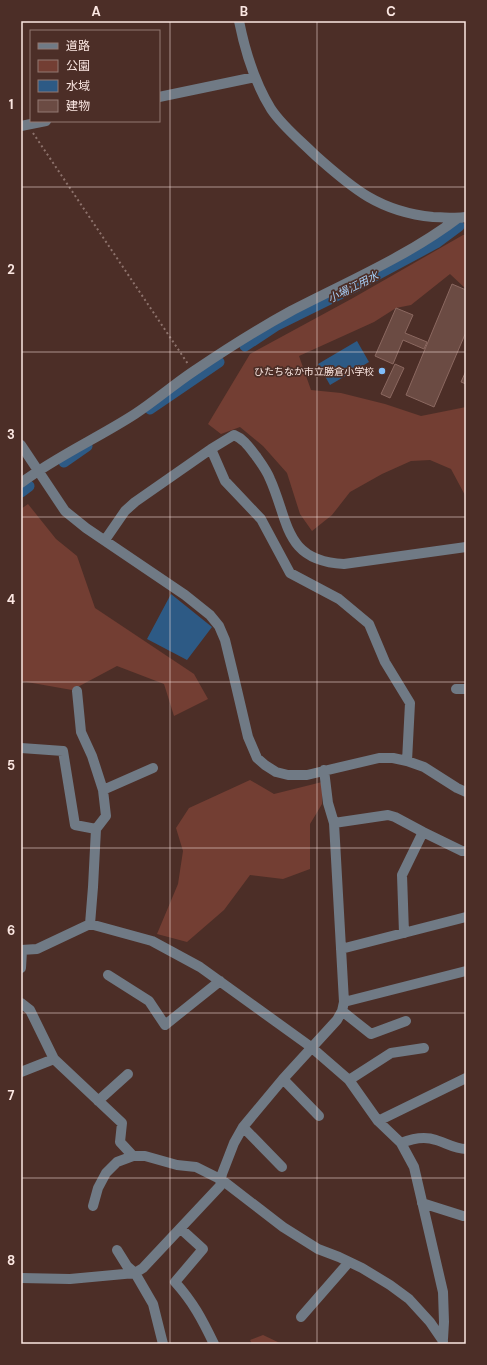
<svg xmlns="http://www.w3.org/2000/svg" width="487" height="1365" font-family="'DM Sans','Noto Sans JP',sans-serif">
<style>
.green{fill:#733e33}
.water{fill:#2d5a85}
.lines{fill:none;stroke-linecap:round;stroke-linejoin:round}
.canal{stroke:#2d5a85;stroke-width:11}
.building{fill:#6b4b43;stroke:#8b6860}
.path{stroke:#8d726c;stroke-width:2;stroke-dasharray:2 3;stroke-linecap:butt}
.minor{stroke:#707a85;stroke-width:10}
.grid{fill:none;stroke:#fbe7e2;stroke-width:1;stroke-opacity:0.55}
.poi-dot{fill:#80bdfa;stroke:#4c2e27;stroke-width:1.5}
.labels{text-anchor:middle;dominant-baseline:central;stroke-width:3.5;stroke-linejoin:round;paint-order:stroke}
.poi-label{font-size:10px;fill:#fbe7e2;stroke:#4c2e27;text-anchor:end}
.water-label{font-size:11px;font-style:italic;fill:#a6cdf5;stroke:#4c2e27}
.neatline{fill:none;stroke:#fbe7e2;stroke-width:1.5}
.grid-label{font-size:13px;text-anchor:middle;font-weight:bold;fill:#fbe7e2}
</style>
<rect width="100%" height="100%" fill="#4c2e27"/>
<path class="green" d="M463 235H466V289L450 274 411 305 396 308 374 322 299 356 311 390 341 393 385 404 421 416 466 407V497L451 469 430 460 411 461 382 474 350 492 332 515 312 531 300 514 287 473 263 446 240 427 221 434 208 424 250 354 353 298Z
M28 504 56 539 77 556 95 608 194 674 208 699 174 716 164 684 117 666 72 690 21 681V509Z
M250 780 274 794 322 782V804L310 824V869L283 879 250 875 224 910 187 942 157 934 178 884 183 851 176 828 189 808Z
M263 1335 282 1344H252L250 1340Z"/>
<path class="water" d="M357 341 369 362 330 385 318 364Z
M171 594 212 627 187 660 147 639Z"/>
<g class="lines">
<path class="canal" d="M245 346 277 325 358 285 436 243 459 226
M150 409 219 362
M64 462 87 446
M21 492 29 486"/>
</g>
<path class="building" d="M452 284 466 290V332L434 407 406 395Z
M396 308 413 315 405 333 427 342 424 349 403 340 393 364 375 356Z
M395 364 404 368 390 398 381 394Z
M466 371V384L461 382Z"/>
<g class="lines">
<path class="path" d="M33 133 188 364"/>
<path class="minor" d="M239 21C245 51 255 83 271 109 283 127 300 140 315 155 353 189 380 212 433 217 444 217 455 219 466 217
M159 97 255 77
M21 126 46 121
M21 445 65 511 86 528 185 595 210 615 219 626 225 640 233 673 248 737 257 758 265 765 276 772 288 775H307L379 758H393L407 761 424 767 457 788 466 792
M211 449 225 481 261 519 290 573 339 599 369 624 385 662 410 703 407 761
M21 483C57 456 98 438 135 414 155 401 173 385 194 371 225 350 258 329 291 311 347 282 408 256 458 218
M105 540 125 511 135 502 211 449 234 435C244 439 249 447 256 456 261 463 267 471 270 479 289 521 284 561 344 564L466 547
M456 689H466
M21 748 63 751 75 825 96 829
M103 790 153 768
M334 823 388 815 395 817 423 832 462 851H466
M90 924 152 941 200 967 311 1047 349 1080 378 1121 401 1143 414 1167 443 1292 444 1322 443 1339
M404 933 402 875 423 832
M341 949 466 917
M21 950 37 949 90 924 93 887 96 829 106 816 103 790 92 756 81 732 77 691
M21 968 22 950
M108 975 149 1001 165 1025 220 981
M344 1002 466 971
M21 1003 30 1010 54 1059 122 1123 120 1142 133 1156
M342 1011 371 1034 406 1021
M21 1072 54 1059
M283 1079 319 1116
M349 1080 391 1053 424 1048
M98 1101 128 1074
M378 1121 466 1078
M243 1127 282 1167
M401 1143C411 1139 425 1136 436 1140 446 1143 455 1149 466 1149
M422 1203 463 1216
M93 1206 98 1188 106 1173 117 1162 133 1156H145L177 1165 196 1167 222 1180 283 1227 318 1249 339 1257 362 1268 390 1285 409 1299 430 1322 443 1341
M181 1229 203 1249 175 1282C193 1302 202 1319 214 1344
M117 1250 127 1266 135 1273 153 1304 163 1344
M21 1278 70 1279 135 1273 143 1268 220 1186 222 1174 234 1143 243 1127 283 1079 337 1020 342 1011 344 1002 334 823 328 803 324 770
M301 1317 349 1262"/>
</g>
<path class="grid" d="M170 21V1344M317 21V1344M21 187H466M21 352H466M21 517H466M21 682H466M21 848H466M21 1013H466M21 1178H466"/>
<circle class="poi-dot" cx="382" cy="371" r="4"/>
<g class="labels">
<g class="poi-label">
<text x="374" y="371">ひたちなか市立勝倉小学校</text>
</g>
<g class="water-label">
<text transform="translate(353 287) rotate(-27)">小場江用水</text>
</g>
</g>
<rect width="487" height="1365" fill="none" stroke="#4c2e27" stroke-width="44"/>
<rect x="30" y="30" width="130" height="92" fill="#4c2e27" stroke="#927872"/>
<rect x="38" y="43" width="20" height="6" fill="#707a85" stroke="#927872"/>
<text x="66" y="50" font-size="12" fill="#fbe7e2">道路</text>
<rect x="38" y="60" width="20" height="12" fill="#733e33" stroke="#927872"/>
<text x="66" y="70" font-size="12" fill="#fbe7e2">公園</text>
<rect x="38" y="80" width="20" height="12" fill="#2d5a85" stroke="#927872"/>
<text x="66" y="90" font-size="12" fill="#fbe7e2">水域</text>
<rect x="38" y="100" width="20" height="12" fill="#6b4b43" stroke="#927872"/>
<text x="66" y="110" font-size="12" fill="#fbe7e2">建物</text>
<rect x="22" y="22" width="443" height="1321" class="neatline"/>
<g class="grid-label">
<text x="96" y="16">A</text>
<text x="244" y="16">B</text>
<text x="391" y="16">C</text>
<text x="11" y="109">1</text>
<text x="11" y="274">2</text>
<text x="11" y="439">3</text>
<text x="11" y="604">4</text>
<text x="11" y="770">5</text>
<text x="11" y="935">6</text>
<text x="11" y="1100">7</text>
<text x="11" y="1265">8</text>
</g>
</svg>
